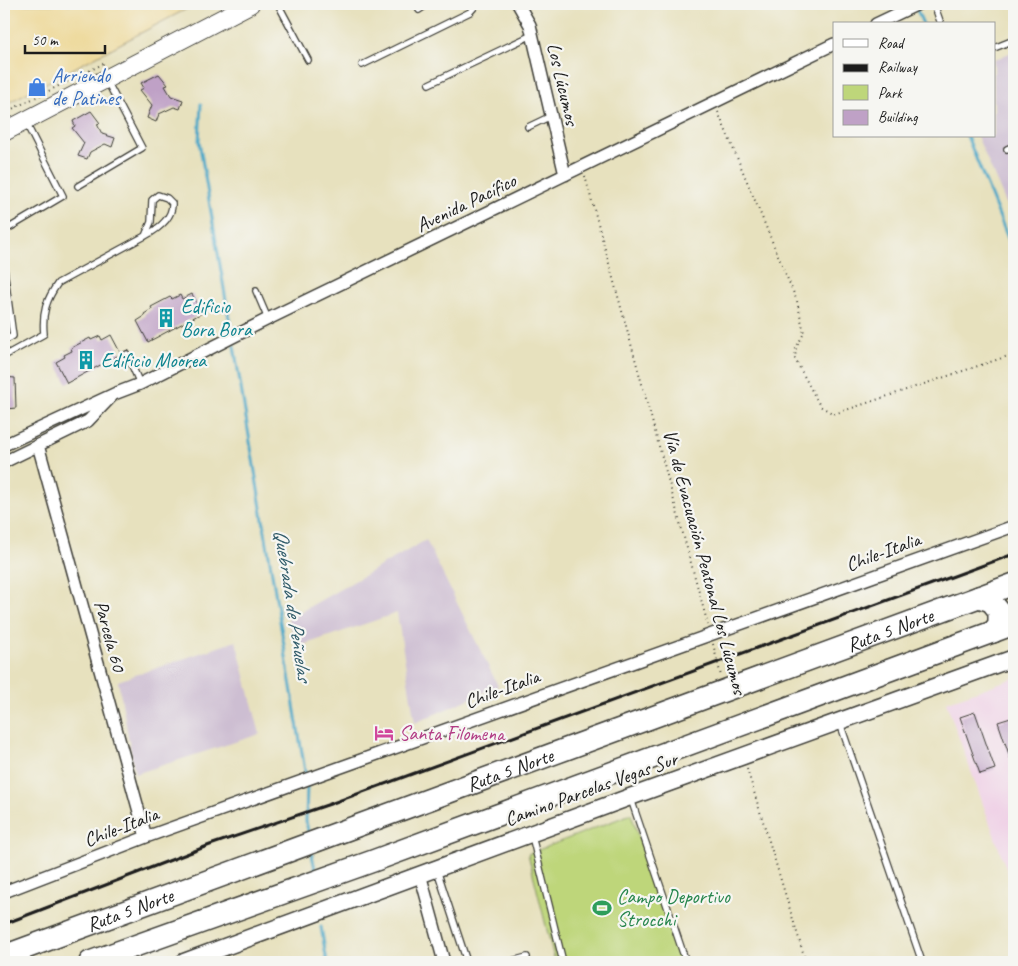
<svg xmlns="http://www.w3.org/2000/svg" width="1018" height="966" font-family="Caveat,sans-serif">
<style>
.built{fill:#efd0e6}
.industrial{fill:#cdbed2}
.green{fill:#bed67a;stroke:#6d794b}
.sand{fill:#eeda9e;stroke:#857b5d}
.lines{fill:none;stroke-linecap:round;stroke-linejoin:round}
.stream{stroke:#48a7c7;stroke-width:3}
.building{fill:#bfa1c6}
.lane-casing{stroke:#3a3a34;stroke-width:8}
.street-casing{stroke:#3a3a34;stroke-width:14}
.secondary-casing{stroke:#3a3a34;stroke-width:19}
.primary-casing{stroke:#3a3a34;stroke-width:20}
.highway-casing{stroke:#3a3a34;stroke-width:24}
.path{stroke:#3a3a34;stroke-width:2;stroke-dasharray:1 4;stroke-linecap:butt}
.lane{stroke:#fff;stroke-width:5.5}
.street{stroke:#fff;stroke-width:11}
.secondary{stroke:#fff;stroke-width:16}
.primary{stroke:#fff;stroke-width:18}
.highway{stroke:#fff;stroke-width:21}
.rail{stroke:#1c1c1c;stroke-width:3}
.labels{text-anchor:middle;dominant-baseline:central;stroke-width:4.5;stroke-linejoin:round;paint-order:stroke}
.shop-label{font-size:20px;fill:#366cbe;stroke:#f6f6f2;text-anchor:start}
.street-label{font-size:20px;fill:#1c1c1c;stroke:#f6f6f2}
.culture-label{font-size:20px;fill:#0d838f;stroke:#f6f6f2;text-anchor:start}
.hotel-label{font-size:20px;fill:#b23c85;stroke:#f6f6f2;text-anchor:start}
.leisure-label{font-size:20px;fill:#27864d;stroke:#f6f6f2;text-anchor:start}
.water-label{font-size:21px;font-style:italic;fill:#305b69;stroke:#f6f6f2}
</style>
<rect width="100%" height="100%" fill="#f6f6f2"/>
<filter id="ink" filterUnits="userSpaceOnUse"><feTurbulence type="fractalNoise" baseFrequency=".02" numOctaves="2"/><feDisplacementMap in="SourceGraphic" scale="10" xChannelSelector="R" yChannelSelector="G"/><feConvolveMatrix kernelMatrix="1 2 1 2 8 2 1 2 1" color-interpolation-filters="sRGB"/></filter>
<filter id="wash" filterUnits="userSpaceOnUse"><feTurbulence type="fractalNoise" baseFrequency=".0096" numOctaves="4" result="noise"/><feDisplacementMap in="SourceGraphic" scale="20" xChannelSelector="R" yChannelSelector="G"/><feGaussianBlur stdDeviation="1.12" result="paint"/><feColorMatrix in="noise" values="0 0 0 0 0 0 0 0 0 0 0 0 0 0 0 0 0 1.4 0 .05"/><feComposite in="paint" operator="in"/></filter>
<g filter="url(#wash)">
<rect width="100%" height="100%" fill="#e7e1be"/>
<path class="built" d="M1014 678V890L946 702Z"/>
<path class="industrial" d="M1014 51V222L977 136H994V60Z
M426 540 498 686 415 723 397 613 297 647 288 619Z
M236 641 260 734 135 774 118 681Z"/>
<path class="green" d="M631 814 680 962H555L528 854Z"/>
<path class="sand" d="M4 4H196L4 105Z"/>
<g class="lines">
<path class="stream" d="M916 8 923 24
M201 104 199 141 230 324
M967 136 1014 253
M234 346 306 777
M307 783 306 821 309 836
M311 850 315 869
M321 927 327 962"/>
</g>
<g id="blocks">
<path class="building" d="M159 74 168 85 165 86 171 96 183 100 180 109 174 107 159 114 156 122 147 118 152 105 140 90 144 88 141 83Z
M91 111 100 123 97 124 102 134 115 138 112 147 105 144 90 152 87 159 78 156 84 143 72 128 75 126 73 121Z
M192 294 202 313 148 342 137 321 145 316 144 314 152 309 151 307 170 297 172 299 180 295 182 299Z
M111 335 121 354 67 383 56 362 65 357 64 355 72 351 71 348 90 338 91 340 100 336 102 340Z
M4 377 15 378 16 408 6 409 5 415Z
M975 712 995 769 980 774 960 717Z
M1014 717V762L1012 763 998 722Z"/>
</g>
</g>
<g filter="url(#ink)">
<use href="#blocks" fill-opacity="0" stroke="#3a3a34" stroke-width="1"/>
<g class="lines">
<g class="lane-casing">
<path id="lane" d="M278 4 308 60
M934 4 941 24
M419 10 428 4
M994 48 1014 40
M362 65 470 12 477 4
M429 84 532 35
M528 127 551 116
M1007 149 1014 146
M78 186 142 148 107 81
M4 231 63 196 26 123
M4 269 13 336 4 341
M256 291 268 319
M127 354 140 384
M4 356 44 334C42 313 46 300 58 283L145 236C158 229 173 218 172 203L167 198 158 195 152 200 151 222 145 236
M840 723 922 962
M631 799 686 962
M532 836 563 962
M437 870 467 962
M508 962 527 957"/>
</g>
<g class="street-casing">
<path id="street" d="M518 4 530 25 565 175
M876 24 918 4
M4 445 114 394 140 384 268 319 834 44
M38 445 146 837
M4 462 88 421 112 396
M420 874 444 962
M4 892 146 837 1014 526"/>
</g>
<g class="secondary-casing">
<path id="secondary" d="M184 962 630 797 1014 658"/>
</g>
<g class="primary-casing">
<path id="primary" d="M4 132 250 4"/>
</g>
<g class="highway-casing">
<g id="highway">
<path d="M979 597 991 601 999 611V624L993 632"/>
<path id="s1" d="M4 956 1014 584"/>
<path d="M90 962 373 861 1014 624"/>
</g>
</g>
<path class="path" d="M718 112 797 301 804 333 796 348 795 359 820 406 834 414 1014 354
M4 113 107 62
M585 176 708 625
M713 644 721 676
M747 769 806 962"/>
<use href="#lane" class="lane"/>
<use href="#street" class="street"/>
<use href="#secondary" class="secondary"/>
<use href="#primary" class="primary"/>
<use href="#highway" class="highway"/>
<path class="rail" d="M4 924 210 845 330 804 1014 554"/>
</g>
</g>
<defs>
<g id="shop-bare" transform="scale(1.5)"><path d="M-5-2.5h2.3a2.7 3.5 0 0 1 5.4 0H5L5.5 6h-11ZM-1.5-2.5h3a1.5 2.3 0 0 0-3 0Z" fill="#3f7fe0" stroke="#f6f6f2" stroke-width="2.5" paint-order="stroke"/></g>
<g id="building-bare" transform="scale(1.5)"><path d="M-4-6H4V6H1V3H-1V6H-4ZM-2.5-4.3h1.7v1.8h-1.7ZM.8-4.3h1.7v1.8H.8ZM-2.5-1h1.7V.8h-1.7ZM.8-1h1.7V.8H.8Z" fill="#0f9aa8" stroke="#f6f6f2" stroke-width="2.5" paint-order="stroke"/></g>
<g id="hotel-bare" transform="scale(1.5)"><path d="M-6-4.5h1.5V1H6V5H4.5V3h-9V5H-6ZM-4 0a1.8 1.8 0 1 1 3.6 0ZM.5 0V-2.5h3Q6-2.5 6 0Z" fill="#d1479c" stroke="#f6f6f2" stroke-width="2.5" paint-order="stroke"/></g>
<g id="stadium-bare" transform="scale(1.5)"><path d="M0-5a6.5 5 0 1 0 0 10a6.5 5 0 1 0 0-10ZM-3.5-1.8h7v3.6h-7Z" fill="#2e9e5b" stroke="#f6f6f2" stroke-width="2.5" paint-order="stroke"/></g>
</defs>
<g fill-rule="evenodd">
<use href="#shop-bare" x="37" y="87"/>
<use href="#building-bare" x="166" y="318"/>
<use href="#building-bare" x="86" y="360"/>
<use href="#hotel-bare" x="384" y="733"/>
<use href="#stadium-bare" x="602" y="908"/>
</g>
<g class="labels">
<g class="shop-label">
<text x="52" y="75">Arriendo<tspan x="52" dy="23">de Patines</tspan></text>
</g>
<g class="street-label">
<text transform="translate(563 84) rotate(77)">Los Lúcumos</text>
<text transform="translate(466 203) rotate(-26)">Avenida Pacífico</text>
<text transform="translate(883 552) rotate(-20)">Chile-Italia</text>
<text transform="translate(705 562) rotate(75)">Vía de Evacuación Peatonal Los Lúcumos</text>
<text stroke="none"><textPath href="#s1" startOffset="944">Ruta 5 Norte</textPath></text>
<text transform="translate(110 636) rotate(75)">Parcela 60</text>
<text transform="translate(502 689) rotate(-20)">Chile-Italia</text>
<text stroke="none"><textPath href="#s1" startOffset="539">Ruta 5 Norte</textPath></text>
<text transform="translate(591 789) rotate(-20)">Camino Parcelas Vegas Sur</text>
<text transform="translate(121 827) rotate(-21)">Chile-Italia</text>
<text stroke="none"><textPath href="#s1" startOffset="134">Ruta 5 Norte</textPath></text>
</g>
<g class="culture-label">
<text x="181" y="306">Edificio<tspan x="181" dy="23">Bora Bora</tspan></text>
<text x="101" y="360">Edificio Moorea</text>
</g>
<g class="hotel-label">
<text x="399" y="733">Santa Filomena</text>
</g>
<g class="leisure-label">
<text x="617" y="896">Campo Deportivo<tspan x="617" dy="23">Strocchi</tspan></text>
</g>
<g class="water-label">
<text transform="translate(293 605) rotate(81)">Quebrada de Peñuelas</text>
</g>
</g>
<rect width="1018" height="966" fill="none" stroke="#f6f6f2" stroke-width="20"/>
<rect x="833" y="22" width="162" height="115" fill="#f6f6f2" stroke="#9f9f9c"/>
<rect x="843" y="39" width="25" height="8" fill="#ffffff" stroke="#9f9f9c"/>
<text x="878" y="48" font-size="15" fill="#1c1c1c">Road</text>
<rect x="843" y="64" width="25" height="8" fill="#1c1c1c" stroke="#9f9f9c"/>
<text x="878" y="72" font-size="15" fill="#1c1c1c">Railway</text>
<rect x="843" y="85" width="25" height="15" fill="#bed67a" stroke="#9f9f9c"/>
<text x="878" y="98" font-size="15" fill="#1c1c1c">Park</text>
<rect x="843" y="110" width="25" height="15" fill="#bfa1c6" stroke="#9f9f9c"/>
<text x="878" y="122" font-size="15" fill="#1c1c1c">Building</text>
<path d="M25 45v8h80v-8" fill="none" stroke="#1c1c1c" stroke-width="2.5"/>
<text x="32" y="45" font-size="15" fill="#1c1c1c" stroke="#f6f6f2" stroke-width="4" paint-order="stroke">50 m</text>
</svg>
